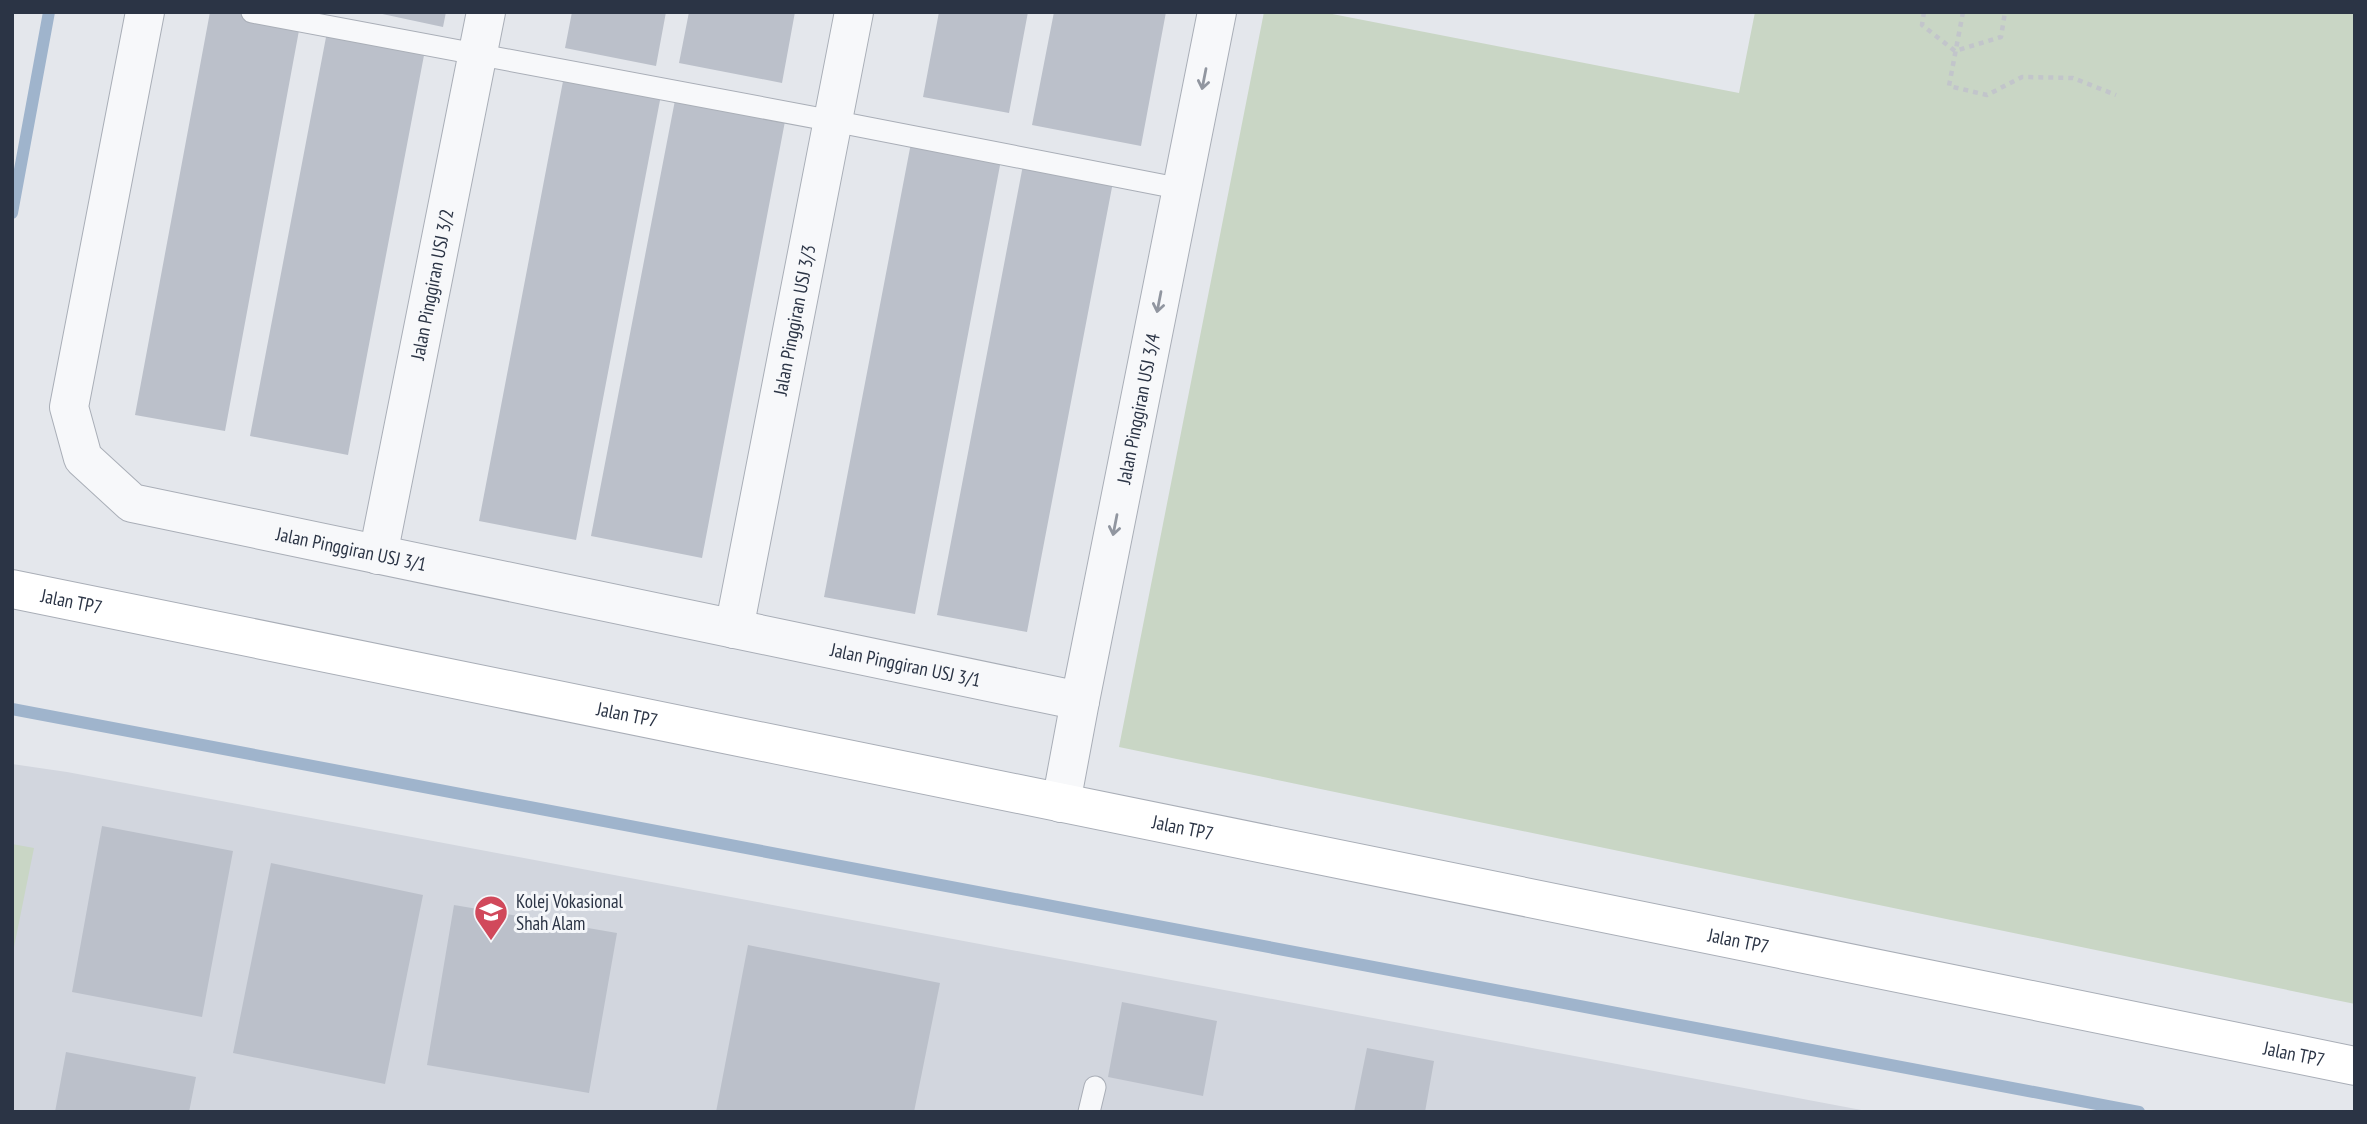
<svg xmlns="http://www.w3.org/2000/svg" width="2367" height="1124" font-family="'PT Sans Narrow',sans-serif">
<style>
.built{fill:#d2d6de}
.green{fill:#c9d6c5}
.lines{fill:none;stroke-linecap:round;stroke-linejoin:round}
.stream{stroke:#9fb4cc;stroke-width:12}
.building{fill:#bbc0ca}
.lane-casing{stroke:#a9aeb7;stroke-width:23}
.street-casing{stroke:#a9aeb7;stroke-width:40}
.secondary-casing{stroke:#a9aeb7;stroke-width:40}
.path{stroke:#c2c5cb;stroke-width:4.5;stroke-dasharray:5 5;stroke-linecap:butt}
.lane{stroke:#f7f8fa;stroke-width:21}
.street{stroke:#f7f8fa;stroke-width:38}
.secondary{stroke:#fff;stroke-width:38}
.oneway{stroke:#9196a0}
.labels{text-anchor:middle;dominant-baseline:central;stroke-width:6;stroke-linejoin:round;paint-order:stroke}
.street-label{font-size:19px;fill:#2b3445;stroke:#f4f6f9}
.poi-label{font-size:19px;fill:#2b3445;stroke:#f4f6f9;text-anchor:start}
</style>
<rect width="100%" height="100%" fill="#e4e7ec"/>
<path class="built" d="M12 764 67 772 1872 1112H12Z"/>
<path class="green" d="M1264 12H1322L1739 93 1755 12H2355V1004L1119 747Z
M12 844 34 848 12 957Z"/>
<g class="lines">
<path class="stream" d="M12 213 49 12
M12 709 2139 1112"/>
</g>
<path class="building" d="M210 12H235L300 25 225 431 135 415Z
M373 12H446L443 27Z
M572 12H666L656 66 565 48Z
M689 12H795L782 83 679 63Z
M939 12H1028L1009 113 923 97Z
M1054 12H1166L1141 146 1032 125Z
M327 32 425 50 348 455 250 436Z
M564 76 661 95 576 540 479 521Z
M676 95 786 116 702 558 591 536Z
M911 143 1001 160 915 614 824 597Z
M1023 165 1113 182 1027 632 937 615Z
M102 826 233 851 202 1017 72 992Z
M271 863 423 895 385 1084 233 1053Z
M454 905 617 933 589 1093 427 1065Z
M748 945 940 983 914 1112H716Z
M1122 1002 1217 1021 1203 1096 1108 1077Z
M1367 1048 1434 1061 1425 1112H1354Z
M66 1052 196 1077 189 1112H55Z"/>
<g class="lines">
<g class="lane-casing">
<path id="lane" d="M252 12 833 121 1182 189
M1089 1112 1095 1087"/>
</g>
<g class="street-casing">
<g id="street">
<path id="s1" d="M145 12 69 407 83 458 132 503 1080 701"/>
<path id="s2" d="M378 555 486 12"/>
<path id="s3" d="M734 629 854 12"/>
<path id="s4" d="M1061 803 1080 701 1217 12"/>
</g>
</g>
<g class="secondary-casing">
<g id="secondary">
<path id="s5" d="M12 589 2355 1066"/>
</g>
</g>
<path class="path" d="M1924 12 1922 25 1955 51 2001 37 2005 12
M1963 12 1949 86 1987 95 2022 77 2073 78 2116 95"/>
<use href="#lane" class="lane"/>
<use href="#street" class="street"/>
<use href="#secondary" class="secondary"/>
</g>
<defs><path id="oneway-shaft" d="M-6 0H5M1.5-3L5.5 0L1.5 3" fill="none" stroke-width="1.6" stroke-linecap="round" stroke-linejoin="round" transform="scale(1.75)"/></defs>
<g class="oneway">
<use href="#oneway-shaft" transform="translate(1204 79) rotate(101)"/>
<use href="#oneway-shaft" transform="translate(1159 302) rotate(101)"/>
<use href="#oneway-shaft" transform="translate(1115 525) rotate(101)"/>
</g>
<defs>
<g id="school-pin" transform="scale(1.75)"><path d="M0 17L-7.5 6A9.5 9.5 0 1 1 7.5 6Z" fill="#d1495b" stroke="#f4f6f9"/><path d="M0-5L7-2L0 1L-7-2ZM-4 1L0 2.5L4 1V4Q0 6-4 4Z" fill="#fff"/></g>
</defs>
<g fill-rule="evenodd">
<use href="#school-pin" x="491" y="912"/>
</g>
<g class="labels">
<g class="street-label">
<text stroke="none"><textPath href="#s2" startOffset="276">Jalan Pinggiran USJ 3/2</textPath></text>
<text stroke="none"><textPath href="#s3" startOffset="315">Jalan Pinggiran USJ 3/3</textPath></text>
<text stroke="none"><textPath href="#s4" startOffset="402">Jalan Pinggiran USJ 3/4</textPath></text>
<text stroke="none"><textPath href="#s1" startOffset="746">Jalan Pinggiran USJ 3/1</textPath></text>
<text stroke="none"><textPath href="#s5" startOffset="61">Jalan TP7</textPath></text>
<text stroke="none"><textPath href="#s1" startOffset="1312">Jalan Pinggiran USJ 3/1</textPath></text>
<text stroke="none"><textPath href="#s5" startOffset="628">Jalan TP7</textPath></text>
<text stroke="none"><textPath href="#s5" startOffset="1195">Jalan TP7</textPath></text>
<text stroke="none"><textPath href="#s5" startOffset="1762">Jalan TP7</textPath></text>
<text stroke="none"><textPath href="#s5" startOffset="2329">Jalan TP7</textPath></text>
</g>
<g class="poi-label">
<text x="516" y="901">Kolej Vokasional<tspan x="516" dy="22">Shah Alam</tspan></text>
</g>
</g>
<rect width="2367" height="1124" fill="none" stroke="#2b3445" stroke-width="28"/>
</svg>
